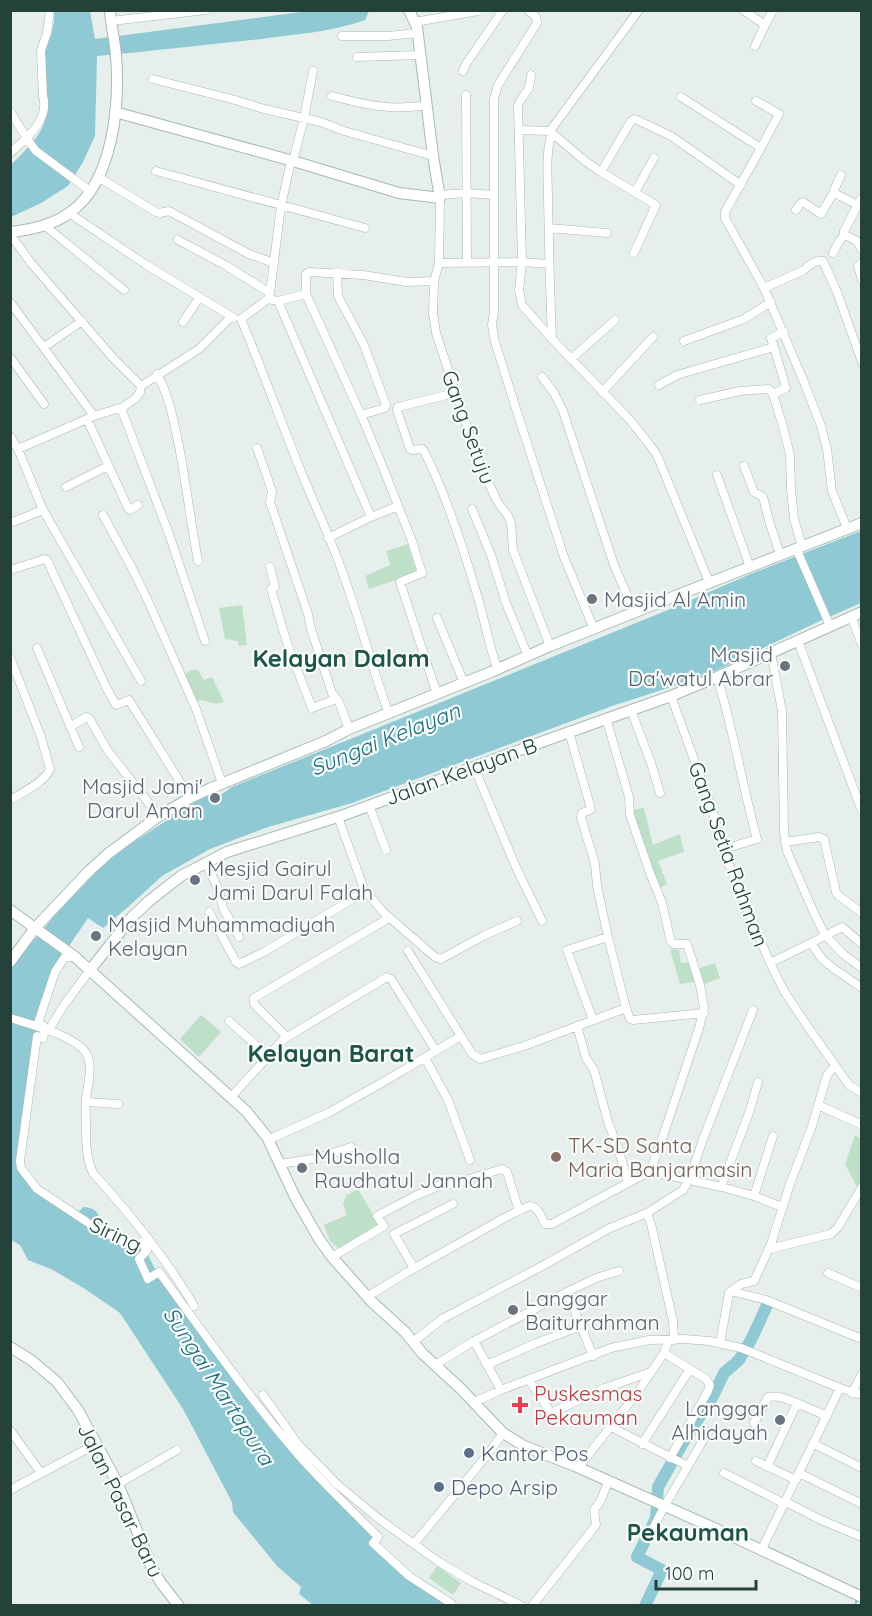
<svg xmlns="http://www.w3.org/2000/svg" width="872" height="1616" font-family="Quicksand,sans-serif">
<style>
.green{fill:#bfe0c8}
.water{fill:#8ec9d4}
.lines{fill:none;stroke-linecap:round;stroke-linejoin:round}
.stream{stroke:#8ec9d4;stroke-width:2}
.river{stroke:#8ec9d4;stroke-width:12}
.street-casing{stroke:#a8b8b2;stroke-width:9}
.secondary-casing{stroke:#a4bbb3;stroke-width:12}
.street{stroke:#fff;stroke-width:8}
.secondary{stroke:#fff;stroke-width:10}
.worship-dot{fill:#6b7280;stroke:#f7fbf9;stroke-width:2}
.education-dot{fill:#8d6e63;stroke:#f7fbf9;stroke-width:2}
.health-dot{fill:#e0444e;stroke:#f7fbf9;stroke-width:2}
.service-dot{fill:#5c6f8a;stroke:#f7fbf9;stroke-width:2}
.labels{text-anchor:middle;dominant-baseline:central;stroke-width:4.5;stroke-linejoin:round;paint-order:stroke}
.street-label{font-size:21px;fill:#24423a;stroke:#f7fbf9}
.worship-label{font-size:21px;fill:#5b616d;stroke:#f7fbf9;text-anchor:start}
.education-label{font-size:21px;fill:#785e54;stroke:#f7fbf9;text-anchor:start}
.health-label{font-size:21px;fill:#be3a42;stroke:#f7fbf9;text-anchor:start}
.service-label{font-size:21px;fill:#4e5e75;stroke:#f7fbf9;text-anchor:start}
.water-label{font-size:22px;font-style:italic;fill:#1c6f80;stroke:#f7fbf9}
.quarter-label{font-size:24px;font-weight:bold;fill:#1f5548;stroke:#f7fbf9}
</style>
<rect width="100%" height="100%" fill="#e6efeb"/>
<path class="green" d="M408 544 417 573 369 589 365 576 390 565 386 551Z
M242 605 247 645 239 646 238 641 225 639 219 608Z
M191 670H198L204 680 212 677 224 702 216 704 201 700 194 703 183 675Z
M644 808 653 845 680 834 684 852 658 861 667 884 660 888 654 877 632 810Z
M670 949 679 950 681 963 690 962 694 970 715 963 720 978 704 984 696 982 680 984Z
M201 1015 221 1032 199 1057 180 1039Z
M855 1135 861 1139V1187H857L845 1164Z
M358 1189 380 1226 342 1251 330 1241 324 1225 347 1215 343 1204 347 1195Z
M437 1566 461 1583 453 1595 429 1578Z"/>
<path class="water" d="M54 11H90L95 39 309 11H369L365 20C332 32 296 34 261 39 206 45 152 51 97 56L95 136 83 162 68 186 41 203 11 217V164L14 162C39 136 51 126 46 89 45 80 41 69 43 61 46 43 56 30 54 11Z
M861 531V603L822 620 702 677 612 706 352 803 268 827 210 849 162 876 128 907 103 928 88 918 69 946 37 1023 18 1166 16 1168 34 1189 33 1191 73 1216 84 1207C100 1208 101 1218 98 1230L135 1251 141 1246 148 1255 159 1277 246 1396 373 1536 368 1543 407 1578 448 1605H313L299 1594 301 1587 277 1566 233 1512 232 1502 183 1409 120 1313 85 1289 53 1270 28 1260 20 1245 11 1240V969L25 948 38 936 55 915 102 866 126 847 192 804 205 797 222 794 232 787 668 610 753 573Z"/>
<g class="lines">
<path class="stream" d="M855 1606 857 1599"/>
<path class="river" d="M645 1606 662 1570 637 1557 656 1518 658 1487 685 1439 712 1398 724 1373 739 1360 752 1338 768 1303"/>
<g class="street-casing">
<path id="street" d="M528 10 536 17 537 23 498 85 494 99V312L492 325 495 342 519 418 564 557 594 629
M743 10 765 25 755 46
M111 21 206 10
M415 22 478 11
M765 25 773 10
M342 36H388L417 33
M357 57 420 55
M463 71 466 64 503 10
M531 75 529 88 520 101 518 106 522 262 519 290 522 305 552 339 630 420 649 444 657 455 709 582
M153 79 235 100 264 109 321 122 344 131 433 156
M466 95 467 262
M332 96C365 105 393 111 427 105
M681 97 761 148 725 212V218L764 288 804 382 821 426 827 449 832 491 847 528
M756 101 779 114 761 148
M10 111 27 139 36 151 90 191
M520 130 550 131
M552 133 585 161 601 172 656 205 634 253
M10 153C26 139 50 120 43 96L41 50 47 33 50 10
M291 161 281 206 270 293 268 299 241 319C262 369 280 419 300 469 314 504 331 538 343 574 360 620 372 668 389 714
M293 161 304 118 313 71
M156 171 365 228
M601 172 631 121 635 119 671 136 741 185
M841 175 834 190V193L858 205
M98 177 156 212 160 213 169 211 249 254 274 263
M635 192 654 158
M439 195 467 193 494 195
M440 198 439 263 434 281 433 313 436 333 478 460 497 501 508 516 511 523 513 550 550 646
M796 210 800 204 803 202 821 214 834 192
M69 213 145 264 234 318
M44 225 124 290
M549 228 607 233
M10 234 31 263 114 359 141 386
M844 236V231L861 199
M178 240 225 265 270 293
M833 253 840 240 845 235 857 241 862 250
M439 263 522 262 549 264
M862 263 858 266 862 280
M337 272 338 296 364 345 386 405 385 408 361 415
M434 281 407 282 363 275 309 272 306 274V294L362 417 382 465 412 541 422 573 400 582 437 694
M764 288 804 270C809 265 816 260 823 261L837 292 862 362
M268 299 278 301 371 517
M278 301 306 294
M10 302 94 416
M183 322 199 298
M552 339C550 292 549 246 548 199 548 178 545 153 552 133L550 131 639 10
M684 341 744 319 771 302
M44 347 82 321
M774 347 786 388 773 394 782 423 790 455 791 489 794 519 802 546
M10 357 44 404
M571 359 615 320
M157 374C170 398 173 419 179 446 186 484 191 523 198 561
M542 377 554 393 563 411 614 565 635 613
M659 385 677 375 774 347 771 338 784 332
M602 392 653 337
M455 393 398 407 397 410 410 449 413 450 422 449 424 451C447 496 464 550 478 598 485 622 489 646 498 670
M700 400 740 391 769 389 773 394
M121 408 169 534 205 641
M87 419 128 508 130 510 138 505
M10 436 18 449 94 416 123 407 136 398 140 392 141 386 199 349 231 317
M257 448 272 491 270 502 308 614 311 629 332 693 339 702 349 729
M744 466 754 492 763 497 770 524 780 554
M717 475 750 567
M66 487 108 466
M472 509 491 555 506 603 528 656
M43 510 141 681
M103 515 133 570 149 603 196 709 222 783
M10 523 43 510 18 449
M328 538 371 517 398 506
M796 548 830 626
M270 567 275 587 271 589 288 646 312 708 336 699
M10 570 45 559 47 560 106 687 116 705 129 700 190 798
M851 616 862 645
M437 618 464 683
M798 641 862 811
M37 648 79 747
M771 653 782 711 784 832 787 851 814 913 825 935 844 955 862 968
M10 657 41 737 50 769C46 781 22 793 10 800
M717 677C734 731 742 785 757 839L724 849
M671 696 711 806 729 865 770 963 784 991 810 1030 849 1085 862 1093
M631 710 651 763 660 793
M70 727 86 717 89 718 108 751 159 816
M569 732 591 809 590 810 582 813 581 817 595 864 597 886 608 937 626 1008
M474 767 515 865 542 921
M369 805 386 850
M338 817 364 889 383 912 435 957 441 959 485 935 517 921
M785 842 819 837 824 839 836 892 839 896 862 913
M206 863 219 891 223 908 239 937
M209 912 236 962 239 964 264 952 366 891
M811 943 842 927 862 944
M770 963 811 943 822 959 833 968 862 988
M10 1018C29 1024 82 1037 88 1057 92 1070 88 1085 86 1099 85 1108 86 1118 86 1127 86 1143 86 1158 93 1173 130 1214 166 1258 194 1306
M593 1020 567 950 608 937
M229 1021 268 1056
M44 1026 38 1023 55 972 64 958 74 956
M577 1026 586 1058 594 1070 608 1122 618 1148 628 1182
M45 1030 43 1038 37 1036 20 1161 21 1168 37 1189 93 1226 134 1248 141 1242 147 1250 139 1259 148 1279 159 1272C205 1335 250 1399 301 1458 325 1485 353 1511 378 1537L373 1543 409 1576 452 1604V1606
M48 1031 64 1005 90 970
M461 1036 472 1054 480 1059 524 1046 626 1008 630 1019 633 1020 704 1013
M287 1037 254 1004V998L389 918
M425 1058 448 1100 470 1160
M231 1097 284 1039 387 977 391 979 436 1051
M86 1102 118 1104
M818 1105 862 1125
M773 1136 754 1196 782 1207
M268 1140 330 1112 385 1081 461 1036 408 951
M280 1164 318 1158 351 1147
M650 1171 721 1187 750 1110 758 1082
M722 1187 754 1196
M647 1213 651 1224 673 1321 674 1340
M769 1249 831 1234 838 1227 862 1187
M332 1257 384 1226 377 1216 415 1196 439 1186 453 1184 502 1169 507 1172 519 1211
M414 1268 394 1234 453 1204
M828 1273 862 1288
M731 1291 766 1300 862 1339
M567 1292 596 1278 619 1271
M367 1297 406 1273 506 1217 529 1206C538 1206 541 1216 545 1224H552L650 1171 662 1139 699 1028 704 1008 700 985 687 944H674L671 942 662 903 650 873 630 815 629 797 606 718
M474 1341 501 1390
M413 1342 442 1319 544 1265 610 1228 647 1213 683 1190 689 1180 702 1142 753 1010
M720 1343 729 1293 741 1284 754 1281 771 1244 790 1184 812 1126 827 1075 835 1066
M664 1353 706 1379 710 1385 708 1391 670 1458
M435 1365 474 1341 567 1292 581 1326
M487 1365 534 1344 581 1326 593 1356
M529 1380 551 1413 605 1388 651 1372
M852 1393 862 1374
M263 1395 298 1444 338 1485 379 1519 439 1562 471 1581 522 1606
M474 1402 501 1390 611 1348 649 1340 684 1339 709 1341 741 1348 840 1388 862 1395
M754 1423 768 1397C778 1395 787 1399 797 1403
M611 1427 688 1466
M10 1430 41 1473
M642 1444 690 1369
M814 1444 862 1468
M756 1461 796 1480
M767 1467 797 1403 827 1416
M578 1468 637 1393 664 1353 669 1340
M724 1473 785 1504
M799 1473 862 1504
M118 1484 177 1450
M10 1490 96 1444
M786 1502 821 1520 862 1537
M649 1536 664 1507 708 1432
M414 1544 488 1454 503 1433
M761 1551 840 1388
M532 1606 596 1525 594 1510 601 1500 608 1482"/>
</g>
<g class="secondary-casing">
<path id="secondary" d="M115 112 293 161 399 193 440 198 433 156 417 27 409 10
M10 232C30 230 56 224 72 211 113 180 120 105 116 56 115 41 111 26 110 10
M10 910 74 956 246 1111 267 1137 295 1197 319 1239 332 1257 371 1301 405 1332 422 1353 460 1388 503 1433 524 1446 575 1466 723 1532 862 1597
M10 962 35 928 88 872 109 853 159 816 190 798 209 789 326 741 349 729 491 672 550 646 683 593 862 523
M90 970 132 917 149 901 181 876 227 852 344 815 547 740 671 696 717 677 862 612
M10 1347 31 1360 57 1382 78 1410 118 1484 152 1568 161 1583 179 1606"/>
</g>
<use href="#street" class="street"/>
<use href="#secondary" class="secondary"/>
</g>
<g class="worship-dot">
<circle cx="592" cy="599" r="6"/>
<circle cx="785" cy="666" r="6"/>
<circle cx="215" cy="798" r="6"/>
<circle cx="195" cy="880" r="6"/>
<circle cx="96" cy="936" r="6"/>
<circle cx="302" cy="1168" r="6"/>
<circle cx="513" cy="1310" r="6"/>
<circle cx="780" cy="1420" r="6"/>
</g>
<circle class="education-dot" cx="556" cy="1157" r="6"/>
<path class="health-dot" d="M517 1396h6v6h6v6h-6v6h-6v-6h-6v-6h6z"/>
<g class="service-dot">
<circle cx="469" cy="1453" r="6"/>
<circle cx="439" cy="1487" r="6"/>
</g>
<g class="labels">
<g class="street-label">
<text transform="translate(469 427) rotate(70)">Gang Setuju</text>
<text transform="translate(461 771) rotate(-20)">Jalan Kelayan B</text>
<text transform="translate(729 854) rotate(70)">Gang Setia Rahman</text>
<text transform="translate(116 1234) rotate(25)">Siring</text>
<text transform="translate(121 1500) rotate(64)">Jalan Pasar Baru</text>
</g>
<g class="worship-label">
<text x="604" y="599">Masjid Al Amin</text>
<text x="773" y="654" text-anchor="end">Masjid<tspan x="773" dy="24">Da'watul Abrar</tspan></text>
<text x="203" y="786" text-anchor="end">Masjid Jami'<tspan x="203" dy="24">Darul Aman</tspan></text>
<text x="207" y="868">Mesjid Gairul<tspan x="207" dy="24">Jami Darul Falah</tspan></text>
<text x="108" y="924">Masjid Muhammadiyah<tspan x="108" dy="24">Kelayan</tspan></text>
<text x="314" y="1156">Musholla<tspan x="314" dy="24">Raudhatul Jannah</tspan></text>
<text x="525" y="1298">Langgar<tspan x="525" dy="24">Baiturrahman</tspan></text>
<text x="768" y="1408" text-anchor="end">Langgar<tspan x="768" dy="24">Alhidayah</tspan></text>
</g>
<g class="education-label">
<text x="568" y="1145">TK-SD Santa<tspan x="568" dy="24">Maria Banjarmasin</tspan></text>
</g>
<g class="health-label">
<text x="534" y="1393">Puskesmas<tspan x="534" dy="24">Pekauman</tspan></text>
</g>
<g class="service-label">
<text x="481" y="1453">Kantor Pos</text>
<text x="451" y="1487">Depo Arsip</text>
</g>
<g class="water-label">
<text transform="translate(385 739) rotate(-22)">Sungai Kelayan</text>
<text transform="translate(219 1386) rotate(57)">Sungai Martapura</text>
</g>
<g class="quarter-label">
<text x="341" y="658">Kelayan Dalam</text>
<text x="331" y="1053">Kelayan Barat</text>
<text x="688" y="1532">Pekauman</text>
</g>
</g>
<rect width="872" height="1616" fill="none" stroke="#24423a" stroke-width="24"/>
<path d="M656 1580v9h100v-9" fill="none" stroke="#24423a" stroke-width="3"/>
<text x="665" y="1580" font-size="18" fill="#24423a" stroke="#f7fbf9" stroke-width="4.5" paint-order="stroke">100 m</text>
</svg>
